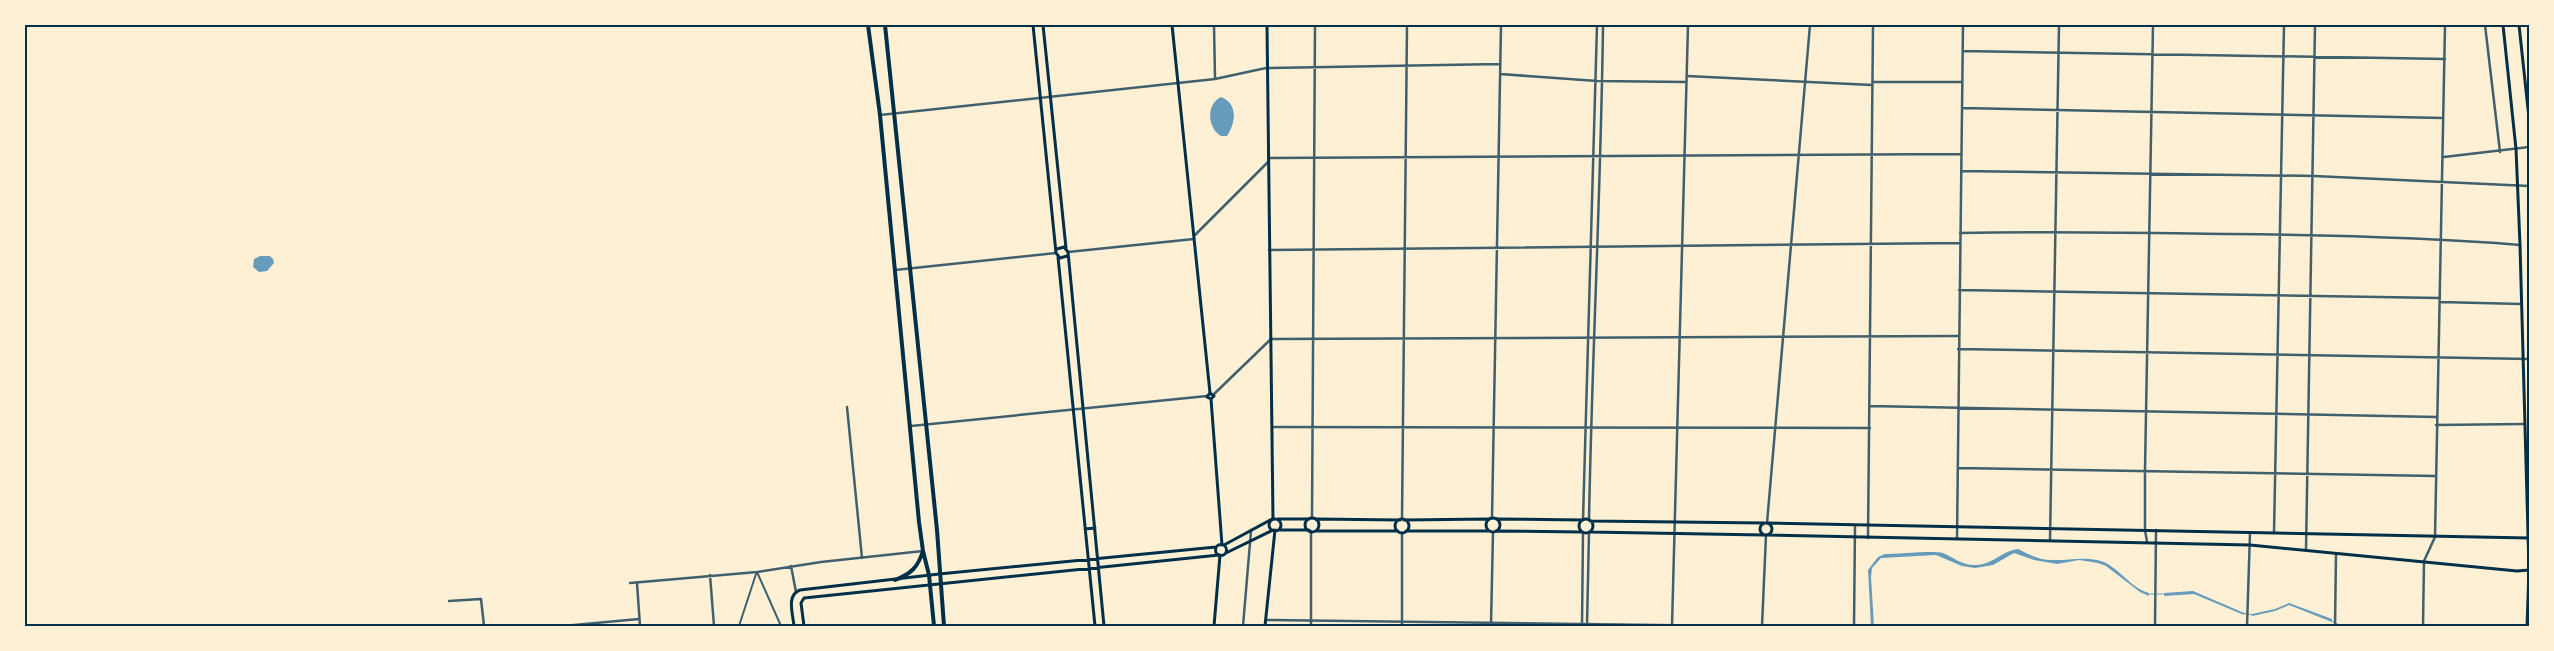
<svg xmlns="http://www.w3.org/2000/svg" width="2554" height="651" font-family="'Sofia Sans Condensed',sans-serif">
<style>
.water{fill:#669bbc}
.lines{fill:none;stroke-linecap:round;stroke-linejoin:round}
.stream{stroke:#669bbc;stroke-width:1}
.pedestrian{stroke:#3f606c;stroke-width:2}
.minor{stroke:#3f606c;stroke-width:2.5}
.tertiary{stroke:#3f606c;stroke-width:2.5}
.secondary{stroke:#003049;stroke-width:3}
.primary{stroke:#003049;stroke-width:4}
.neatline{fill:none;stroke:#003049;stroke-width:2}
</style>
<rect width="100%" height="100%" fill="#fdf0d5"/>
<path class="water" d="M1221 97C1238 103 1236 123 1227 136H1221C1207 128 1206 104 1221 97Z
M260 256H270L273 259 274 263 267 271 259 272 253 267 254 259Z
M2018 549C2030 555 2041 561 2055 560 2070 560 2081 557 2097 560 2118 564 2129 588 2149 593V596L2140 592 2106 566 2098 563 2079 560 2057 564 2034 560 2014 553 1993 565 1975 568 1962 566 1936 555 1881 558 1872 568 1871 577 1874 626H1871L1868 570 1878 557 1885 554C1897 554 1934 550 1943 553 1955 558 1961 565 1975 565 1992 565 2002 551 2018 549Z
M2193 591 2244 613V615L2194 594 2164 596V593Z
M2289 603 2332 619V622L2289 605 2275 611 2252 616V614L2275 609Z"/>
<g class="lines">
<path class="stream" d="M2150 594H2163
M2242 613 2253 615
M2332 621 2341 626"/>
<path class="pedestrian" d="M757 572 781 626
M739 626 756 574"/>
<path class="minor" d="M1214 25 1215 78
M2485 25 2500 152
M1963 51 2445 59
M1500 74 1597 81 1686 82
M1687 76 1872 85
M1873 82H1961
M1962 108 2443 118
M880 115 1215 79 1266 68 1500 64
M2444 157 2529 147
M1268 158 1961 154
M1961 171 2314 176 2529 186
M1960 233C2050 231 2139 233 2229 234 2326 235 2423 237 2520 245
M1195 235 1268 162
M1269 250 1960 243
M1068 252 1194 239
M895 270 1056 253
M1959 290 2440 298
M2440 302 2521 304
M1958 349 2529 359
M1213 395 1271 339 1958 336
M1870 406 2436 417
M847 407 862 558
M2436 425 2524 424
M911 426 1207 396
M1273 427 1870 428
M1958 468 2436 476
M1312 518 1315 25
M1492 518 1501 25
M1402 519 1407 25
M1583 520 1597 25
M1589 520C1592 355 1601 190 1603 25
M1767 523 1810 25
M2274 533 2284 25
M1868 538 1873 25
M1957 539 1963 25
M2050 540 2059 25
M2147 542 2145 530V470L2153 25
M2306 550 2315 25
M791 566 796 592
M710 575 714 626
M630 583 757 572 821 562 923 551
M449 601 481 599 484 626
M1266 620 1731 626
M1491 624 1493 532
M563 626 639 619
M1243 626 1251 531
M1582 626 1583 532
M1587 626 1589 532
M1762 626 1766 535
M1854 626 1855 526
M2155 626 2156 530
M2247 626 2250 533
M2335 626 2336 554
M2423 626 2424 561 2435 537 2445 25"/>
<path class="tertiary" d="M1402 533V626
M637 583 640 626
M1311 626V531
M1672 626 1688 25"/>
<path class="secondary" d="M1033 25 1056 253 1060 258 1067 256
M1043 25 1066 248
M1172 25 1210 393 1214 396 1211 399 1222 545
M1267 25 1273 519
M2503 25 2516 149 2520 245 2529 570 2527 626
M2519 25 2529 118
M1057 249 1064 247 1068 252 1104 626
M1058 257 1095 626
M1210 393 1207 397 1211 399
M1486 525a7 7 0 1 1 14 0a7 7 0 1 1-14 0Z
M1305 525a7 7 0 1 1 14 0a7 7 0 1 1-14 0Z
M1278 519H1309
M1316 519 1400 520
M1497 519 1583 520
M1579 526a7 7 0 1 1 14 0a7 7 0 1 1-14 0Z
M1269 525a6 6 0 1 1 12 0a6 6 0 1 1-12 0Z
M1395 526a7 7 0 1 1 14 0a7 7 0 1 1-14 0Z
M1404 520 1489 519
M1590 521 1764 523
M1760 529a6 6 0 1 1 12 0a6 6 0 1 1-12 0Z
M1768 523 2529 538
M1085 529 1095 528
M1278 530H1309
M1316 531H1398
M1406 531H1490
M1496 531 1582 532
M1590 532 1764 535
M1767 535 2250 545 2517 571 2529 570
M1215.5 550a5.5 5.5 0 1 1 11 0a5.5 5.5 0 1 1-11 0Z
M1224 545 1272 519
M1226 553 1273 530
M794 626C793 614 786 595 800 590L939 574 1216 547
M804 626 801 603 804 598 1219 555
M1214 626 1220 555
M1265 626 1275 530"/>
<path class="primary" d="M868 25 880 115 919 522 923 551 929 575 934 626
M885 25 937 530 944 626
M895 580C911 574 918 567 923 551"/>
</g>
<rect width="2554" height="651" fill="none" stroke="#fdf0d5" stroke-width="52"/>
<rect x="26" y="26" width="2502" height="599" class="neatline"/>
</svg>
